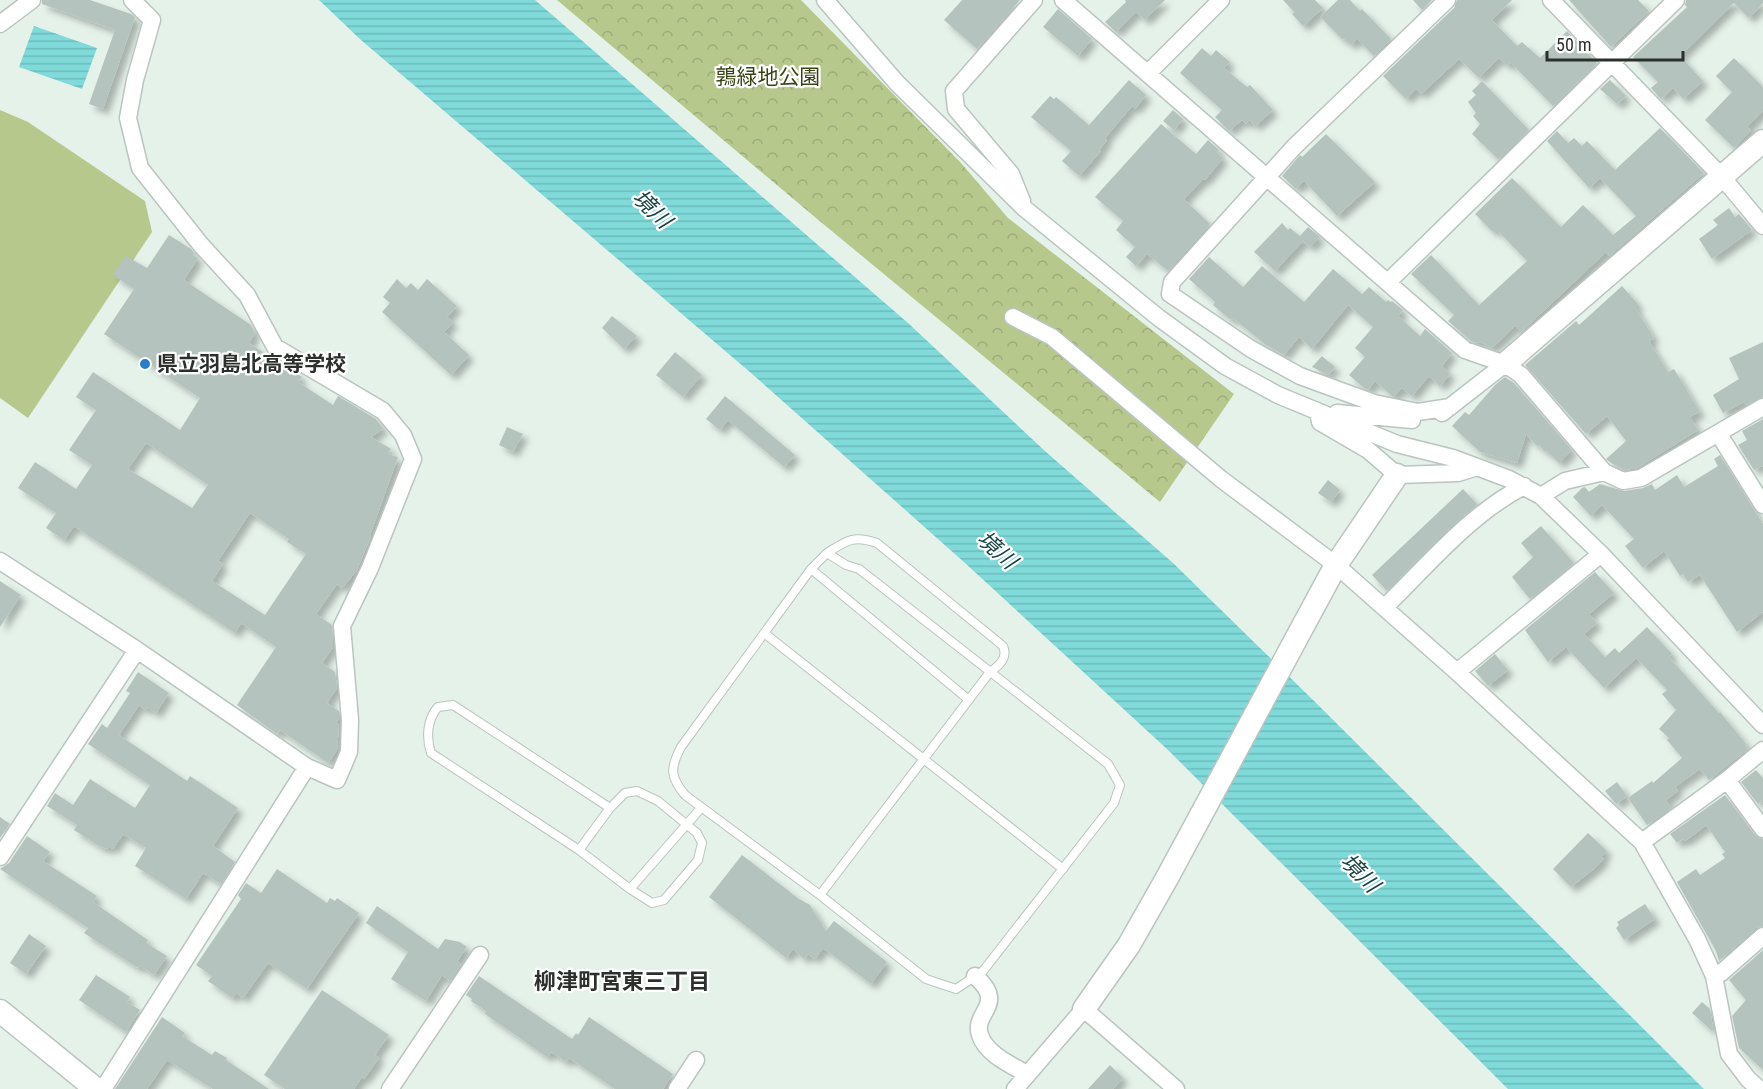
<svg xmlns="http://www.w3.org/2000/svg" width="1763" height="1089" font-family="'Roboto Condensed','Noto Sans JP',sans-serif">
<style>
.park{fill:url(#park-crowns)}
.garden{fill:#b7c88c}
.water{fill:url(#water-rules)}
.building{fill:#b4c3be;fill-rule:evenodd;filter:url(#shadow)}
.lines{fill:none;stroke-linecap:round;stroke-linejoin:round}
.lane-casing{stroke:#b9c5be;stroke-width:10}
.street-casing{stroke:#b9c5be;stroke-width:19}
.secondary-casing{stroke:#b9c5be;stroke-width:25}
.lane{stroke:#fff;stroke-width:8}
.street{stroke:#fff;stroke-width:16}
.secondary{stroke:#fff;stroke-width:22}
.poi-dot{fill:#287ecc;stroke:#fff;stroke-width:2}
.labels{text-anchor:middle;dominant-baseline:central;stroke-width:4.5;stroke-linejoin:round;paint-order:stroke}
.park-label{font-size:21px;fill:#394415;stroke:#fff}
.poi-label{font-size:21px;font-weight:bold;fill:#2b302d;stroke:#fff;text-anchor:start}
.water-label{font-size:22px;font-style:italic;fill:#194444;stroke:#fff}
.neighbourhood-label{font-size:22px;font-weight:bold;fill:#2b302d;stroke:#fff}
</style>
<defs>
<pattern id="park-crowns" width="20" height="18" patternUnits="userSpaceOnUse" patternTransform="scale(1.5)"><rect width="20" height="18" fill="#b7c88c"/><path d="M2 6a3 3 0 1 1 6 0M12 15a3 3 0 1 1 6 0" fill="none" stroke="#9eac79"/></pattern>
<pattern id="water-rules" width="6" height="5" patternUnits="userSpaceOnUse" patternTransform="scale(1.5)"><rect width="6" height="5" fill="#7fdad9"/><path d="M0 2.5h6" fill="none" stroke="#6ebbbb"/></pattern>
<filter id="shadow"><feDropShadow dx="5.5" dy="5.5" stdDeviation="3" flood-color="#0004"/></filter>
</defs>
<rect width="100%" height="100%" fill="#e5f2ea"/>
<path class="park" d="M557 0H801L961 163 1008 218 1234 394 1160 502 816 218Z"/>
<path class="garden" d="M0 110 28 122 145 201 152 232 28 418 0 398Z"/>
<path class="water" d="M319 0H535L908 323 1046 452 1173 563 1311 698 1704 1089H1508L1168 750 965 563 751 373 361 40Z
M34 26 97 48 82 89 19 67Z"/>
<path class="building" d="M42 0H90L131 14 135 17 103 109 89 104 115 30 42 4Z
M962 0H1020L977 49 944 20Z
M1125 0H1165L1145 20 1136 12 1116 32 1105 22 1126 2Z
M1283 0H1315L1323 8 1303 26 1292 14 1294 12Z
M1338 0H1350L1360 11 1362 9 1391 39 1374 56 1357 39 1351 45 1344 38 1343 40 1320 17Z
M1413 0H1432L1422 10Z
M1457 0H1512L1492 20 1517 46 1522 42 1540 58 1567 31 1597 63 1553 106 1510 62 1507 66 1499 58 1479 78 1459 59 1421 94 1416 89 1406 99 1383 76 1454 8Z
M1569 0H1638L1649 11 1611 47Z
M1686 0H1763V3L1749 18 1734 3 1680 56 1703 81 1683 99 1673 88 1661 99 1651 88 1658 82 1633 57 1687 7 1685 5Z
M1058 9 1092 39 1078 56 1043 27Z
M1202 48 1211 56 1216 50 1230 62 1224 68 1247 87 1250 85 1273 110 1255 126 1250 120 1246 124 1242 120 1229 131 1215 117 1222 110 1180 73Z
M1734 58 1763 87V111L1747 127 1751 130 1734 148 1705 120 1732 92 1716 76Z
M1129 80 1146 95 1135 109 1132 106 1105 138 1107 140 1099 150 1101 151 1079 176 1062 161 1071 151 1031 117 1050 96 1054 99 1056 97 1089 125Z
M1610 80 1626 96 1617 104 1600 89Z
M1482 81 1529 130 1498 159 1472 134 1480 124 1473 116 1476 113 1468 102 1476 95 1472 91Z
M1173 110 1183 119 1174 130 1163 121Z
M1161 124 1196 154 1208 140 1219 150 1217 153 1223 158 1205 180 1203 179 1184 199 1210 224 1168 271 1147 254 1136 266 1126 257 1135 247 1116 230 1123 221 1095 197Z
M1660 128 1704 173 1609 256 1606 252 1521 332 1515 326 1492 348 1480 342 1478 343 1471 341 1448 321 1454 315 1411 274 1431 255 1479 305 1527 261 1496 229 1493 232 1475 214 1512 178 1561 227 1583 205 1613 235 1636 216 1600 178 1589 188 1547 141 1557 131 1568 143 1574 138 1582 146 1587 141 1615 170Z
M1326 134 1375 182 1337 216 1304 181 1296 189 1282 176 1300 155 1302 157Z
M1729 208 1735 217 1739 214 1752 230 1712 259 1699 239 1718 225 1713 220Z
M1282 223 1288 230 1290 228 1300 236 1308 227 1320 237 1310 247 1303 241 1275 271 1254 252Z
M169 235 191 249 194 253 193 255 198 258 184 280 251 325 255 333 249 343 302 377 298 382 333 405 338 396 376 419 383 429 371 437 391 449 387 454 398 457 370 535 371 536 357 570 342 588 337 584 316 614 332 625 333 647 322 663 335 672 337 688 327 703 339 711V718L336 723 339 725 337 750 328 763 280 730 277 734 237 705 276 647 241 623 235 633 74 526 64 540 46 528 56 513 18 488 35 462 76 489 92 465 69 450 96 410 76 397 93 372 180 430 200 398 104 334 134 289 113 275 126 256 147 268ZM146 443 208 485 192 508 128 469ZM250 513 289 539 287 542 306 554 265 615 212 581 223 564 218 561Z
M1209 257 1243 287 1262 266 1304 302 1333 269 1362 294 1369 287 1386 302 1388 300 1391 302 1392 301 1403 310 1398 316 1420 336 1425 329 1452 353 1442 366 1450 374 1440 386 1430 377 1427 378 1412 396 1402 388 1394 396H1392L1375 381 1368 390 1364 388 1349 375 1365 357 1355 348 1373 327 1348 305 1312 349 1299 337 1284 355 1266 345 1233 318 1231 320 1213 305 1215 302 1189 279Z
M397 279 406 288 411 283 418 290 427 279 457 306 447 317 453 322 444 332 469 355 451 375 382 312 390 303 383 297Z
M1622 286 1638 304 1635 307 1654 338 1649 341 1668 372 1674 369 1700 412 1690 417 1698 430 1637 468 1625 470 1611 463 1606 459 1626 441 1607 416 1586 434 1525 365 1576 321 1579 325Z
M612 316 637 336 624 349 602 328Z
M1763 342V397L1746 405 1744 402 1723 413 1713 395 1739 379 1729 358Z
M675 352 702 375 683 397 656 375Z
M1322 356 1335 367 1328 375 1312 367Z
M1505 377 1514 383 1572 450 1559 463 1547 451 1545 452 1539 445 1537 446 1526 434 1517 463 1480 452 1452 426 1465 412 1469 415 1495 385Z
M725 396 795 455 784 467 728 420 720 430 706 419Z
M1763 419V467L1762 466 1754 470 1738 445 1747 440 1742 431Z
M507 427 523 434 513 452 499 445Z
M1720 455 1763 524V612L1737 632 1700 575 1688 582 1683 574 1680 576 1664 551 1643 568 1625 546 1634 539 1602 505 1591 516 1573 497 1582 488 1585 487 1589 492 1600 484 1624 491 1643 488 1652 484 1655 490 1677 475 1684 487 1718 466 1714 459Z
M1328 480 1340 490 1331 502 1318 493Z
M1463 489 1477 504 1443 534 1387 591 1372 575Z
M1541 526 1574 563 1530 599 1512 577 1533 557 1521 543Z
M1595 572 1614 593 1589 614 1597 623 1584 634 1605 657 1615 648 1619 653 1647 627 1672 654 1669 657 1719 713 1720 712 1747 745 1745 746 1748 749 1709 780 1700 769 1675 787 1678 791 1666 800 1671 808 1647 825 1628 798 1652 781 1653 783 1682 758 1667 740 1669 738 1659 729 1676 710 1662 694 1667 690 1636 658 1604 688 1566 647 1548 662 1525 630Z
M0 581 21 595 0 627Z
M1495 654 1508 670 1488 686 1475 671Z
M138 672 169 693 156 713 147 707 145 710 139 705 119 735 187 781 190 776 238 808 213 846 235 862 221 884 203 873 186 899 135 866 146 848 123 834 113 849 109 846 107 849 99 846 74 830 77 825 47 806 55 793 73 805 90 779 135 808 150 785 88 744 102 724 107 728 130 693 126 691Z
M1756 770 1763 778V800L1758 804 1741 782Z
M1617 782 1627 796 1616 804 1605 791Z
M1725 795 1755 835 1763 839V926L1756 928 1719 961 1716 951 1677 882 1696 869 1700 875 1725 858 1722 854 1725 852 1706 825 1685 841 1683 839 1677 843 1670 834Z
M0 817 10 824 0 838Z
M1588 833 1607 851 1601 857 1604 859 1595 868 1571 887 1553 869Z
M27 836 50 852 43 861 97 896 93 902 148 940 146 943 167 956 154 975 139 965 138 968 84 933 88 928 0 869 9 863Z
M742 855 799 899 810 905 826 931 834 921 887 962 871 984 823 948 815 959 808 954 804 959 793 949 786 958 709 897Z
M277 869 327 903 330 898 335 901 337 898 359 913 307 989 268 963 243 998 236 993 232 998 208 981 212 976 196 965 241 899 238 895 246 883 261 893Z
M1645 904 1655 919 1624 940 1616 928 1619 925 1617 922Z
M377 906 438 949 445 939 460 942 467 947 457 961 461 964 450 981 442 975 426 1001 391 979 408 952 366 923Z
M29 934 46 946 26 974 10 963Z
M1763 950V1070L1739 1048 1732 1016 1746 1000 1729 980Z
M96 975 130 997 127 1002 140 1010 126 1032 79 1000Z
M479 976 572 1039 576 1033 578 1035 589 1017 673 1074 663 1089H615L569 1058 566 1062 551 1052 547 1057 485 1014 486 1011 471 1001 472 999 466 995Z
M322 990 389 1035 375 1055 379 1058 364 1079 362 1077 354 1089H285L264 1075Z
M1702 1002 1710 1009 1713 1029 1712 1031 1692 1013Z
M162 1017 185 1033 182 1036 212 1055 215 1051 227 1058 226 1060 269 1089H213L167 1060 147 1089H115Z
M1110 1065 1123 1078 1113 1089H1088Z"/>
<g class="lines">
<g class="lane-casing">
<path id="lane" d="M827 553 846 565 859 569 1108 764 1120 785 1114 803 983 971 956 989 926 979 820 895 685 795C670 777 670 768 681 747L811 569Z
M811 569 969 700
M764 633 1063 869
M610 808 453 705 438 707C427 719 426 738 431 753L579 850 630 889 701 808
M579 850 610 808 625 793 637 791 658 801 697 833 702 843 698 860 664 900 652 903 630 889
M820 895 990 672C1000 665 1008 658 1003 646L877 543C854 535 847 540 827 553"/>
</g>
<g class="street-casing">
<path id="street" d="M825 0 897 83 1024 208 1159 318 1225 366 1278 395 1397 444 1453 458 1509 479 1541 496 1601 554 1763 725
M1063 0 1465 350 1505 364 1521 375 1604 472 1623 481 1641 478 1763 407
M1447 0 1294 147 1172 282 1170 294 1251 349 1300 376 1374 403 1418 412 1450 407
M1551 0 1722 177 1763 226
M0 24 32 0
M1148 73 1221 0
M1022 201 1011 174 956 109 954 91 1034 0
M1388 282 1676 0
M1013 317 1052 337 1221 479 1336 565 1457 672 1642 842 1697 939 1714 976 1729 1054 1748 1079 1759 1089
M1337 413 1412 420
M1442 413 1505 364
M1319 417 1320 422 1368 450 1397 475 1458 473 1477 467
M1718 433 1763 505
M1541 496 1565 481 1604 472
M0 561 137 650 307 767 337 780 349 752 350 720 342 626 370 568 413 459 403 435 383 411 275 347 247 295 201 245 140 168 128 118 135 80 152 20 132 0
M1385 607C1428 565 1470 514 1524 486
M1457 672 1601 554
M1727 780 1763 829
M1642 842 1727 780 1763 750
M0 857 137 650
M975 976C1008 1005 972 1012 980 1035 986 1054 1011 1065 1027 1074
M1714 976 1721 973 1763 936
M103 1089 307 767
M390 1089 480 955
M677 1089 696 1060
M1015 1089 1084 1009 1176 1089"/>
</g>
<g class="secondary-casing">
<path id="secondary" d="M1505 364 1763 141
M1084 1009 1129 945 1167 878 1336 565 1397 475
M0 1011 96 1089"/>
</g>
<use href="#lane" class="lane"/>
<use href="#street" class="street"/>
<use href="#secondary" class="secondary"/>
</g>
<circle class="poi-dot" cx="145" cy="364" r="6"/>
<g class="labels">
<g class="park-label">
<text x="768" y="77">鶉緑地公園</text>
</g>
<g class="poi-label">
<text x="157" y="364">県立羽島北高等学校</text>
</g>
<g class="water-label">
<text transform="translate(652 209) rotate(44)">境川</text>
<text transform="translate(997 550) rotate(42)">境川</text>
<text transform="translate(1360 873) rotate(45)">境川</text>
</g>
<g class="neighbourhood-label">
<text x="622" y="981">柳津町宮東三丁目</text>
</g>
</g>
<path d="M1547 51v9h136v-9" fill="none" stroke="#2b302d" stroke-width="3"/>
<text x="1556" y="51" font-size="18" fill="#2b302d" stroke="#ffffff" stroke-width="4.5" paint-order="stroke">50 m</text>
</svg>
